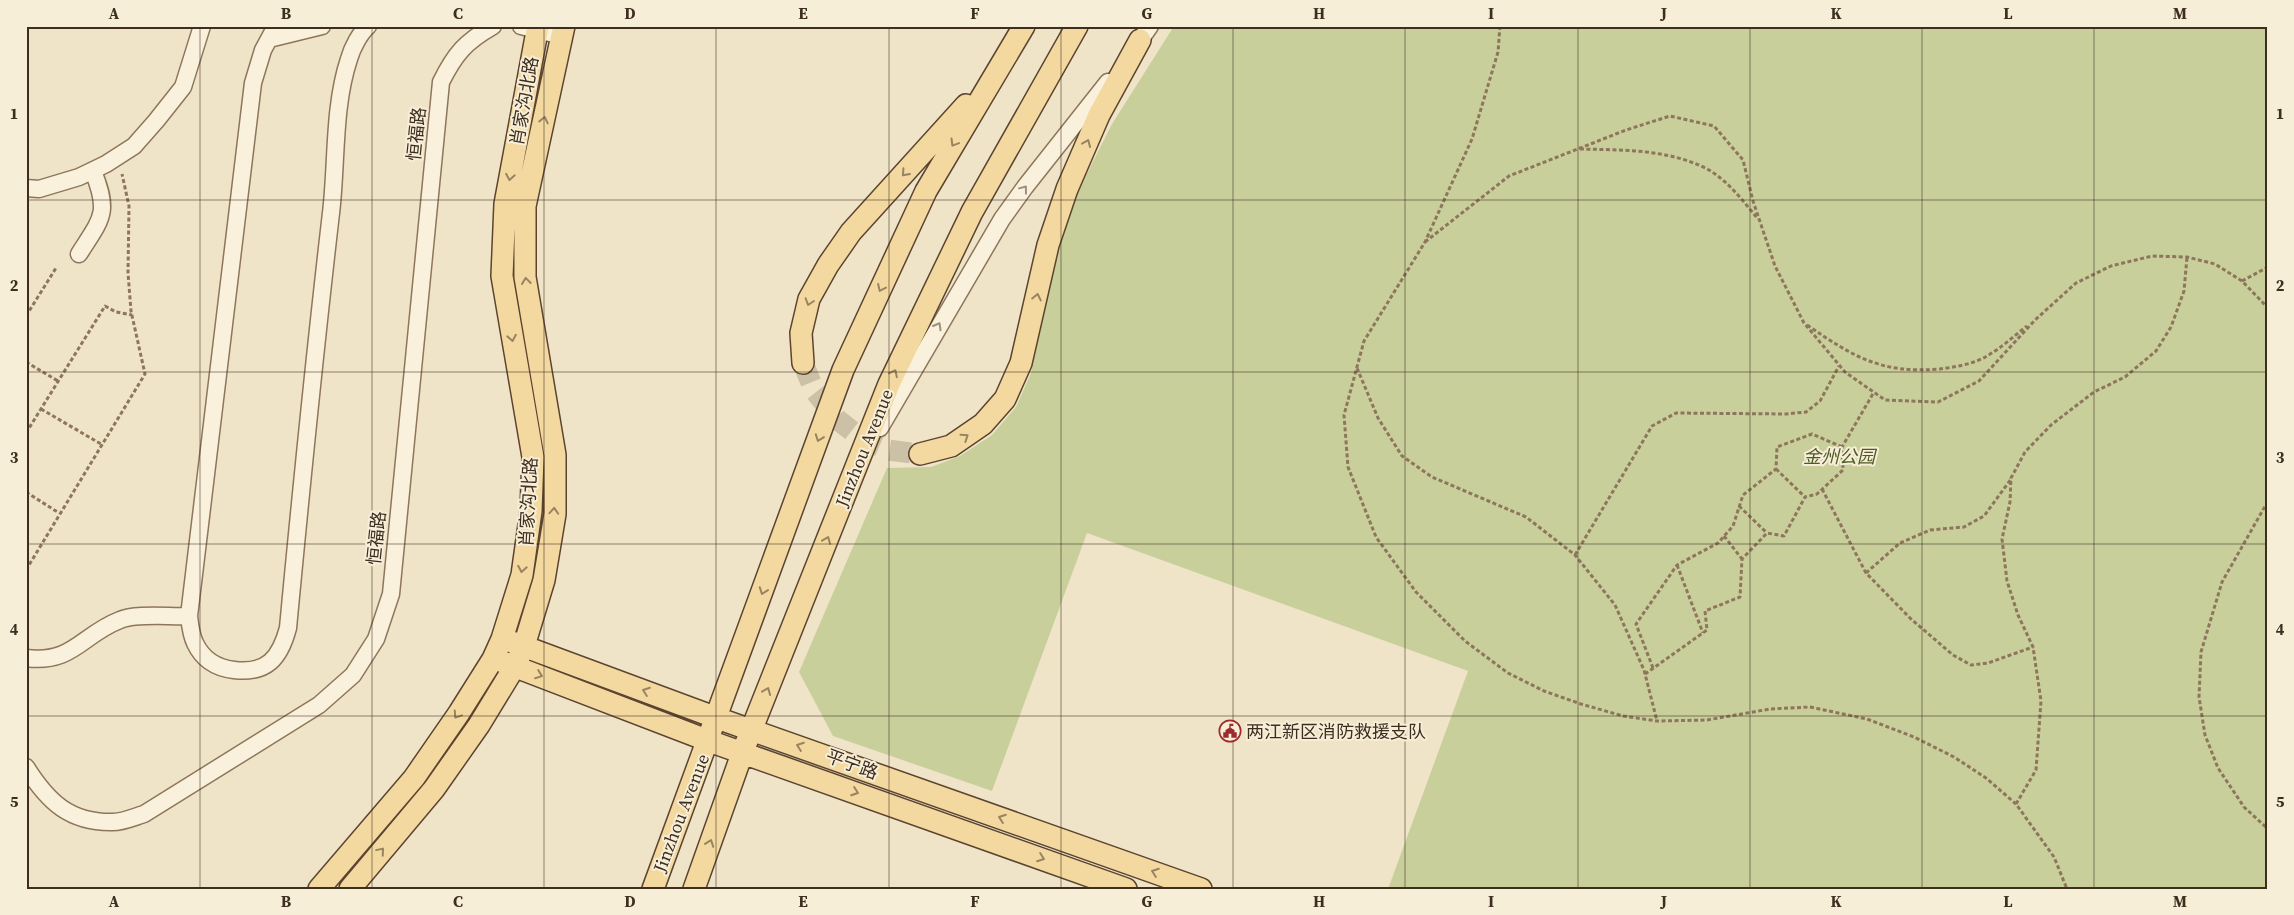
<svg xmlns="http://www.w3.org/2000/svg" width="2294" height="915" font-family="'Source Serif 4','Noto Sans SC',serif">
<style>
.green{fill:#c9cf9b}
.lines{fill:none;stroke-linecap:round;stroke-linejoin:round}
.major-tunnel{stroke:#ccc0a6;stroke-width:21;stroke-dasharray:21 11;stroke-linecap:butt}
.minor-casing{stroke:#8d765c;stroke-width:19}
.major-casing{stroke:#5b4430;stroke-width:24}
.path{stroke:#8d765c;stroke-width:3;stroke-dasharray:4 2.5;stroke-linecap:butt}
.minor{stroke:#faf1dc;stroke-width:16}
.major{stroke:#f3d9a0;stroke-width:21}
.oneway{stroke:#988460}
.oneway2{stroke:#9c907e}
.grid{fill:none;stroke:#3d2e20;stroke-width:1;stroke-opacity:0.55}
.labels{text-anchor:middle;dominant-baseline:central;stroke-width:4;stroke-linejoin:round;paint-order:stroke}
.street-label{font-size:18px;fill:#3d2e20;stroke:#f7eed8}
.park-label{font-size:18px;font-style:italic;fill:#4d5a26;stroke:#f7eed8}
.poi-label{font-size:18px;fill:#3d2e20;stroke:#f7eed8;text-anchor:start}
.neatline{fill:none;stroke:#3d2e20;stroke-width:2}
.grid-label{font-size:16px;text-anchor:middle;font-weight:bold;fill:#3d2e20}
</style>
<rect width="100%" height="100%" fill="#f0e4c8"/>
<path class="green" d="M1174 26H2268V889H1388L1468 671 1087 533 992 791 833 736 799 672 887 468 931 467 960 456 992 435 1016 407 1031 373 1058 248 1076 195 1112 124Z"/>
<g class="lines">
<path class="major-tunnel" d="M803 363 814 390 838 420 861 438 888 450 920 454"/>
<g class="minor-casing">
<path id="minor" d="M276 26 263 50 253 83 189 616C190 625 191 635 195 643 203 660 216 668 234 670 267 674 280 658 288 628 301 490 315 351 331 213 337 163 333 107 349 59 352 48 360 33 368 26
M521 26 562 36
M269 39 322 26
M1134 49 1150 26
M26 188 39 189 79 177 106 164 134 146 156 121 183 87 202 26
M79 254C102 218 110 213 93 171
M880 428 1002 219 1025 187 1108 82
M26 658C73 664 81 635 120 620 136 613 170 617 189 616
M26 767C48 802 70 823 113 822 123 822 134 817 144 814L319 705 353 675 376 639 391 594 441 82C455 54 465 42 493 26"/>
</g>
<g class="major-casing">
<path id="major" d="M803 363 801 333 809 299 828 265 851 232 966 105
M920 454 951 446 983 424 1005 399 1021 363 1048 245 1067 189 1099 115 1140 40
M512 642 717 718 1201 889
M503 662 709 741 1126 889
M319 889 414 778 459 713 493 659 502 639 522 575 531 511 533 457 502 276 505 204 538 26
M350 889 434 789 479 725 515 666 524 646 544 580 555 514V455L525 277V206L564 26
M653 889 843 370 926 191 1024 26
M694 889 743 751 889 384 972 212 1077 26"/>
</g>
<path class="path" d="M1500 26 1498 52 1472 139 1425 242 1364 341 1344 415 1348 467 1376 537 1416 592 1465 641 1508 673 1544 691 1581 704 1623 716 1657 721 1707 720 1770 709 1810 707 1867 719 1914 737 1954 757 1986 778 2016 804 2054 857 2067 889
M1580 149C1623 150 1670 149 1709 170 1729 182 1744 202 1758 219
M1425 242 1509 176 1626 130 1670 116 1714 126 1743 160 1753 201 1775 266 1804 323 1845 372 1885 400 1938 402 1979 381 2035 320 2076 283 2111 266 2152 256 2187 257 2215 264 2242 281 2268 308
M2242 281 2268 267
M26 316 56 268
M1807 325C1854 357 1881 374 1940 369 1955 367 1974 364 1987 356 2001 348 2014 336 2027 326
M26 362 58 381
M1357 368 1378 418 1402 456 1432 477 1526 517 1575 555 1615 605 1644 670 1657 721
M41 409 101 444
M26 433 105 306 116 312 132 315
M1776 469 1805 497
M1822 489 1866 573 1911 619 1953 655 1971 665 1988 663 2033 647
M26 492 59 513
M2268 501 2222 582 2201 652 2199 697 2205 735 2218 768 2244 807 2268 829
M1739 506 1767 533
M1724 536 1742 559
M1575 555 1652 426 1676 413 1786 414 1806 412 1820 401 1839 366
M1677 565 1703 633
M26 570 145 374 131 311 128 273 129 206 122 174
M1866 573 1900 543 1930 530 1964 527 1984 516 2011 479
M1653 668 1636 624 1677 565 1718 543 1733 526 1743 495 1776 469 1777 447 1812 434 1842 447
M1645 674 1707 630 1705 611 1740 597 1742 559 1767 533 1784 536 1805 497 1817 494 1843 470 1842 447 1874 392
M2016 804 2036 770 2041 701 2033 647 2018 615 2007 581 2002 539 2010 502 2011 478 2025 452 2051 425 2094 392 2125 377 2156 351 2171 327 2184 291 2187 257"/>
<use href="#minor" class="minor"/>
<use href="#major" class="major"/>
</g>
<defs><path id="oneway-chevron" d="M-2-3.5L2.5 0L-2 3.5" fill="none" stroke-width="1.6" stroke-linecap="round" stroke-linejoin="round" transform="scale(1.25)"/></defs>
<g class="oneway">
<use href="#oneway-chevron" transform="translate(544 120) rotate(-78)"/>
<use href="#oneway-chevron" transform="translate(954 143) rotate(121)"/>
<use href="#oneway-chevron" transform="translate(1087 143) rotate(-67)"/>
<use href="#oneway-chevron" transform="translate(905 173) rotate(132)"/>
<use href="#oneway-chevron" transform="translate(510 177) rotate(100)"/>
<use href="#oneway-chevron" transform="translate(526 281) rotate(-97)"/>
<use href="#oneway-chevron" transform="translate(881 288) rotate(115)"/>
<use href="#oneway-chevron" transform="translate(1037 297) rotate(-78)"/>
<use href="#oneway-chevron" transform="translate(809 302) rotate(108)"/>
<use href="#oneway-chevron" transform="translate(512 338) rotate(80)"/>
<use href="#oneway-chevron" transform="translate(894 373) rotate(-64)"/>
<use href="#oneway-chevron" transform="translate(965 437) rotate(-34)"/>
<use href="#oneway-chevron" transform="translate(819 438) rotate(110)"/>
<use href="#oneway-chevron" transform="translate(554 511) rotate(-86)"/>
<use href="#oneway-chevron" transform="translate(827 540) rotate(-68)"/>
<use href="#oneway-chevron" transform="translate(522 569) rotate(100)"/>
<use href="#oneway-chevron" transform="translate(763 591) rotate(110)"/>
<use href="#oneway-chevron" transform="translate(539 675) rotate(21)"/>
<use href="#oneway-chevron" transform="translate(646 691) rotate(-160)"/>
<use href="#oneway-chevron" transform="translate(767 691) rotate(-68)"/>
<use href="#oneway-chevron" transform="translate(457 715) rotate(124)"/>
<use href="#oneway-chevron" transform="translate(800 746) rotate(-160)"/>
<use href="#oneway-chevron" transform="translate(855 792) rotate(20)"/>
<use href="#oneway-chevron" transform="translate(1002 818) rotate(-160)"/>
<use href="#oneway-chevron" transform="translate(710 843) rotate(-70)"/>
<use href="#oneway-chevron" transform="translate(381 851) rotate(-50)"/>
<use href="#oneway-chevron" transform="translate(1041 858) rotate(20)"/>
<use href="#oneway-chevron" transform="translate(1155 872) rotate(-160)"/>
</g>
<g class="oneway2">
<use href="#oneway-chevron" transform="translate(1024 189) rotate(-53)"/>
<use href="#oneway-chevron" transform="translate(938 326) rotate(-60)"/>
</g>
<path class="grid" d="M200 26V889M372 26V889M544 26V889M716 26V889M889 26V889M1061 26V889M1233 26V889M1405 26V889M1578 26V889M1750 26V889M1922 26V889M2094 26V889M26 200H2268M26 372H2268M26 544H2268M26 716H2268"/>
<defs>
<g id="civic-ring" transform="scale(1.125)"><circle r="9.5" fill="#f7eed8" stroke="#9e2a2b" stroke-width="1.5"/><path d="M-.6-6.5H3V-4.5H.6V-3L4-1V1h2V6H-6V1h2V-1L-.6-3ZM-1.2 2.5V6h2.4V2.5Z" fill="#9e2a2b"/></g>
</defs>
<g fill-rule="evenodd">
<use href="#civic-ring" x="1230" y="731"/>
</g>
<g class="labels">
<g class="street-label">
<text transform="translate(524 101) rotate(-80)">肖家沟北路</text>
<text transform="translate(416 134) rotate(-84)">恒福路</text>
<text transform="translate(864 448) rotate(-68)">Jinzhou Avenue</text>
<text transform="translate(528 502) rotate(-87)">肖家沟北路</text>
<text transform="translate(376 538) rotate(-84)">恒福路</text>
<text transform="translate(852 764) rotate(20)">平宁路</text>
<text transform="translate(681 813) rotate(-69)">Jinzhou Avenue</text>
</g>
<g class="park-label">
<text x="1839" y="456">金州公园</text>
</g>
<g class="poi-label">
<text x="1246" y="731">两江新区消防救援支队</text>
</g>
</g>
<rect width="2294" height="915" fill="none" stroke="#f7eed8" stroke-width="55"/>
<rect x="28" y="28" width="2238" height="860" class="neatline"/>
<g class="grid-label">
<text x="114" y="19">A</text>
<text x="286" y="19">B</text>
<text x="458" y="19">C</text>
<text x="630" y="19">D</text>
<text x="803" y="19">E</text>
<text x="975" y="19">F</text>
<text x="1147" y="19">G</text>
<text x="1319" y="19">H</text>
<text x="1491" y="19">I</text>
<text x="1664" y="19">J</text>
<text x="1836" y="19">K</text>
<text x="2008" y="19">L</text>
<text x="2180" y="19">M</text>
<text x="14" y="119">1</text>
<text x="2280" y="119">1</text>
<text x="14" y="291">2</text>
<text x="2280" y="291">2</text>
<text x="14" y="463">3</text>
<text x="2280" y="463">3</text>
<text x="14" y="635">4</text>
<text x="2280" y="635">4</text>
<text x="14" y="807">5</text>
<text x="2280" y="807">5</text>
<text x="114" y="907">A</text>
<text x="286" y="907">B</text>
<text x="458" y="907">C</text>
<text x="630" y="907">D</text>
<text x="803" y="907">E</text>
<text x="975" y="907">F</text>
<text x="1147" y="907">G</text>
<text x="1319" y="907">H</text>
<text x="1491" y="907">I</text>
<text x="1664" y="907">J</text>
<text x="1836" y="907">K</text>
<text x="2008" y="907">L</text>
<text x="2180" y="907">M</text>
</g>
</svg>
